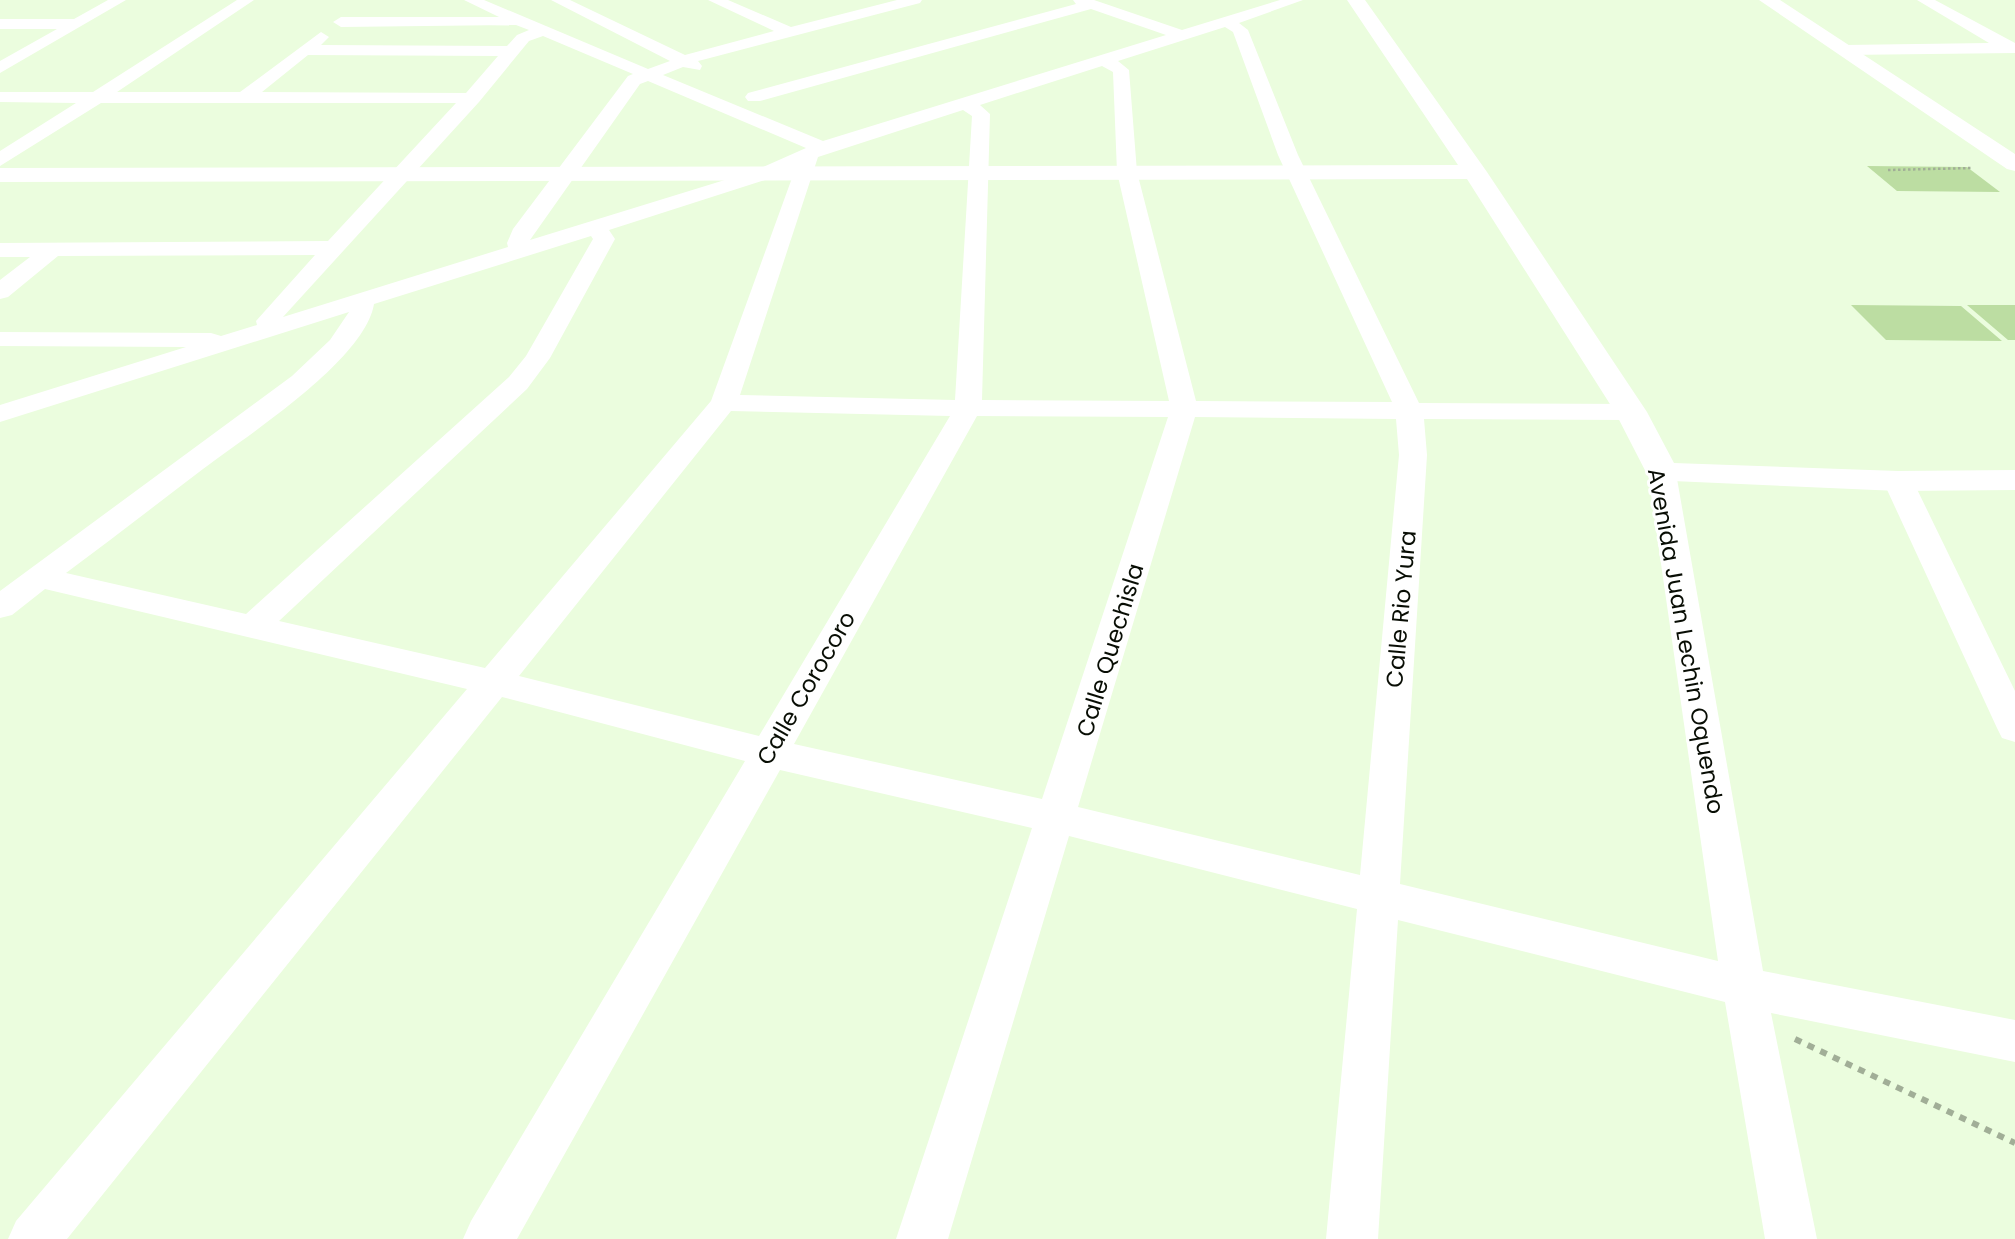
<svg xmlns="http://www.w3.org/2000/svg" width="2015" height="1239" font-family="Poppins,sans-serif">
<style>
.green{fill:#bcdda2}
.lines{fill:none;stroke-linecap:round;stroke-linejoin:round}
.path-far1{stroke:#a1ae97;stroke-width:2.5;stroke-dasharray:2.5 2.5;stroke-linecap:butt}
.path{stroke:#a1ae97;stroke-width:6;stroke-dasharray:7 7;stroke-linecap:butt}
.minor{fill:#fff;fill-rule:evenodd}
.tertiary{fill:#fff;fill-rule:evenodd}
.labels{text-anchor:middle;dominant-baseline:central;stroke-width:6;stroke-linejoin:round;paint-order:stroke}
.street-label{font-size:23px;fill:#080d04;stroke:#fff}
</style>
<rect width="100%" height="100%" fill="#ebfdde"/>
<path class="green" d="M1867 166 1967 167 2000 192 1897 191Z
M1851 305 1961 306 2002 341 1886 340Z
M1967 305H2015V340H2008Z"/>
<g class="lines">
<path class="path-far1" d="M1888 170 1972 168"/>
<path class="path" d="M1795 1039 2015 1143"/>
<path class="minor" d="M108 0H126L0 73V61L57 29H0V19H74Z
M237 0H254L117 92H240L321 32 329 37 321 45 507 46 517 35 529 30 516 25 341 27 333 22 341 17H499L464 0H484L648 69 670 61 551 0H570L685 55 774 31 708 0H728L791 27 897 0H922L920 3 706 59 698 61 702 66 700 70 683 67 663 75 823 141 1166 35 1091 9 760 101H748L745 97 748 93 1076 4 1073 0H1094L1182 30 1280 0H1303L1239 23 1248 30 1298 155 1419 403 1631 404 1641 406 1645 412 1641 418 1631 420 1424 419 1427 455 1400 884 1718 961 1648 473 1652 467 1662 464 1672 467 1676 473 1763 971 2015 1020V1062L1771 1013 1817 1239H1765L1725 1002 1398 920 1378 1239H1326L1357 909 1069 836 948 1239H896L1032 828 780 770 517 1239H463L471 1221 745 761 502 697 67 1239H8L16 1221 467 689 45 589 12 615 0 618V591L292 376 330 340 349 312 0 422V405L186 347 0 346V332L211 333 221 336 257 325 256 321 315 255 58 256 8 297 0 299V280L30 257H0V243L328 241 456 103H101L0 166V151L76 103 0 102V92H93ZM1225 27 1233 32 1278 155 1392 402 1196 401 1137 172 1129 70 1118 61ZM543 36 633 74 628 76 513 229 507 243 508 247 283 317 479 102 529 41ZM308 55 498 56 466 93 262 92ZM1102 66 1113 72 1117 172 1169 401 982 400 990 114 980 105ZM648 81 806 148 754 171 530 240 640 84ZM963 110 972 116 955 400 740 395 818 157ZM796 167 711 401 485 668 279 621 527 389 550 358 615 239 609 230 768 179ZM591 236 593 239 526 356 509 377 246 614 66 573C112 539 157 504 203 469 248 435 365 360 374 304ZM731 411 950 416 759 736 519 676ZM977 416 1168 417 1042 799 794 744ZM1195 417 1396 419 1399 455 1360 875 1078 807Z
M1917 0H1935L2015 43V53L1845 55 1837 50 1845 45 1989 43Z
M1898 472 1908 475 1913 481 2015 691V742L2002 738 1997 728 1883 481 1888 475Z"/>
<path class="tertiary" d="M1347 0H1365L1487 172 1647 412 1674 463 1898 471 2015 470V490L1898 491 1650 480 1615 412 1467 179 0 182V168L1458 165Z
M1759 0H1780L2015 154V171L2007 169Z"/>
</g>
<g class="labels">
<g class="street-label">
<text transform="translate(1401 609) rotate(-85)">Calle Rio Yura</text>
<text transform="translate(1686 641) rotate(80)">Avenida Juan Lechin Oquendo</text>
<text transform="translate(1110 650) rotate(-73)">Calle Quechisla</text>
<text transform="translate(806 688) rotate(-60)">Calle Corocoro</text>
</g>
</g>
</svg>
